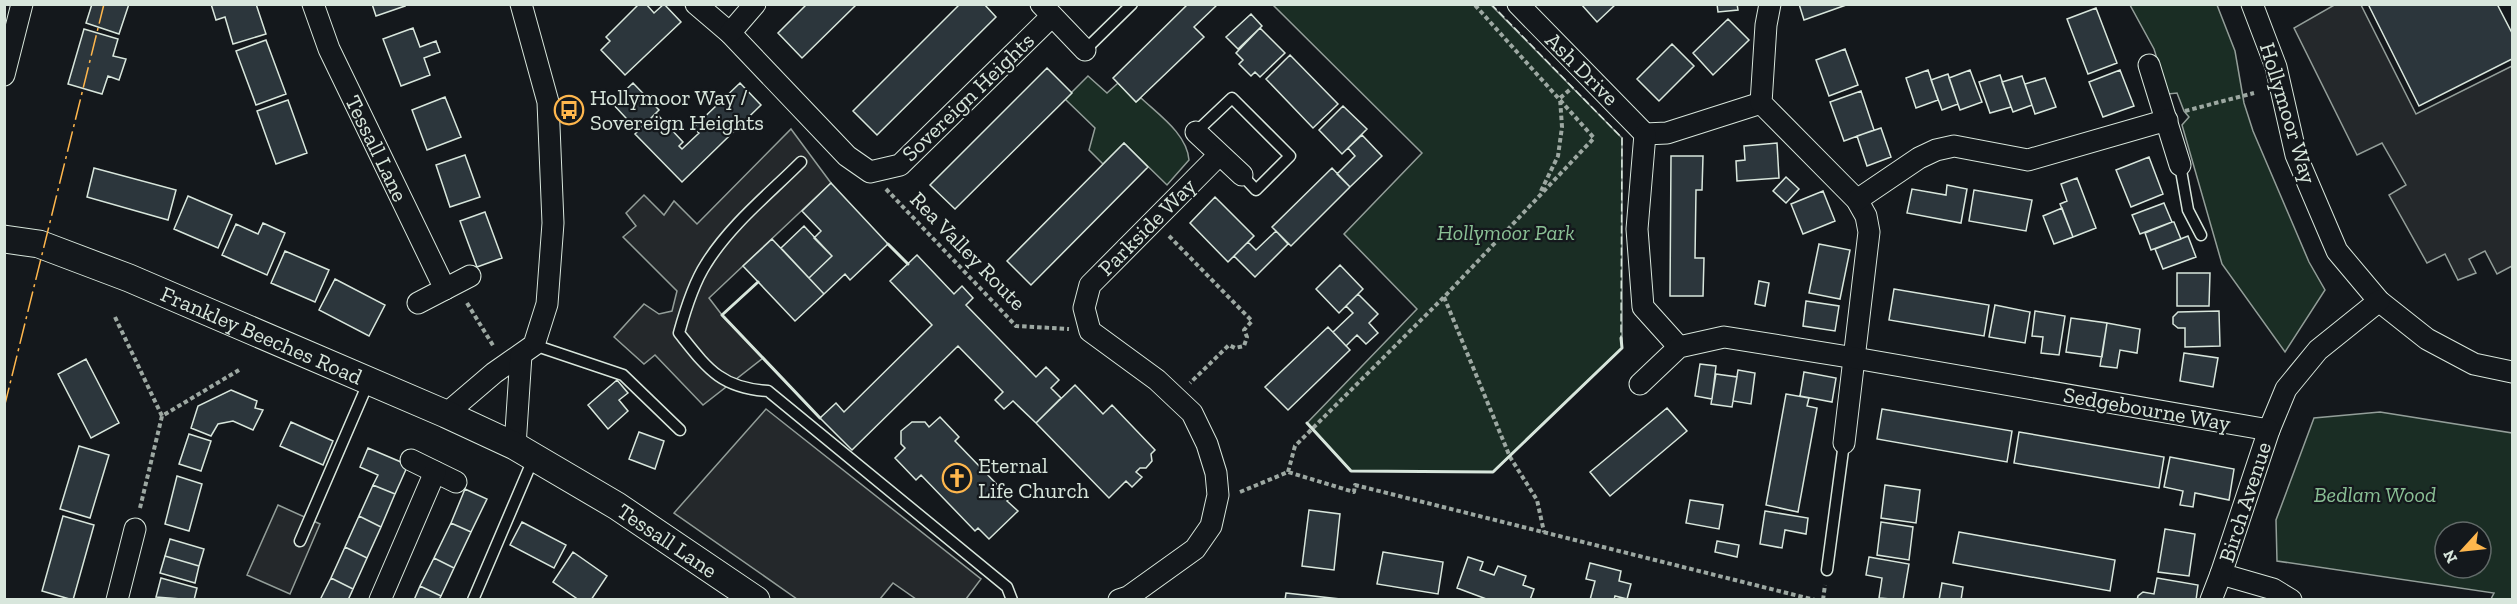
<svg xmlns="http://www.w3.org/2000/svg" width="2517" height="604" font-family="'Zilla Slab',serif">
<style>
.green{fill:#1a2d24;stroke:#939e99;stroke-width:1.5;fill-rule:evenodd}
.parking{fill:#24282b;stroke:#939e99;stroke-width:1.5}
.building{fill:#2c363c;stroke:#d8e6dc;stroke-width:1.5}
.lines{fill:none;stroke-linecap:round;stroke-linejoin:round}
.service-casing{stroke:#d8e6dc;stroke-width:13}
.minor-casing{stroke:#d8e6dc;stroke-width:23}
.tertiary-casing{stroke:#d8e6dc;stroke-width:29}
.path{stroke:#9da8a2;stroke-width:4;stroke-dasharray:4.5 3;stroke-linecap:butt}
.service{stroke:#14181c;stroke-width:10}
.minor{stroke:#14181c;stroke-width:21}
.tertiary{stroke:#14181c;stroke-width:27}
.fence{stroke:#d8e6dc;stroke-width:1.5;stroke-dasharray:8 3;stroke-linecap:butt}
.wall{stroke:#d8e6dc;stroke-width:3}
.power{stroke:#ffb74d;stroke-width:1.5;stroke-dasharray:21 4.5 3 4.5;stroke-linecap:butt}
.labels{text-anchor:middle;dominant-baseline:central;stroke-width:4.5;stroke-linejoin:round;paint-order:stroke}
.street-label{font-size:22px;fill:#d8e6dc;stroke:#14181c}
.poi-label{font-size:22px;fill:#d8e6dc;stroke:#14181c;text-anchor:start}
.park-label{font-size:22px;font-style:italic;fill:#8ac095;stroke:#14181c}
</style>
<rect width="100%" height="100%" fill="#14181c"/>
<path class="green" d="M1273 5H1491L1622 138V348L1493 472 1351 471 1307 423 1417 309 1344 234 1422 153Z
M2130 5H2217L2235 51 2244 103 2253 131 2309 262 2325 290 2285 352 2222 264 2182 125 2189 117 2184 111 2177 93 2168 94 2154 49Z
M1088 76 1107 93 1118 83 1136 102 1141 98C1159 115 1187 134 1189 160L1167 185 1124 143 1103 164 1089 150 1095 128 1065 99Z
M2380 412 2512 433V599H2491L2494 593 2277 561 2276 520 2314 418ZM2445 532H2481V568H2445Z"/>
<path class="parking" d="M2336 4 2361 5 2416 114 2512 66V266L2497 274 2485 251 2469 259 2476 273 2458 280 2445 254 2427 263 2389 195 2406 185 2382 143 2357 155 2294 28Z
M791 129 831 183 709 298 722 315 763 358 703 405 655 355 644 364 614 337 644 304 659 314 672 311 677 291 623 237 636 226 626 213 644 195 664 215 674 201 697 224Z
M766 409 981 579 966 599H916L893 583 880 599H797L674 513Z
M278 505 320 524 290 594 247 575Z"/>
<path class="building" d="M92 4H129L119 34 86 23Z
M211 4H256L266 34 233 44 225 17 216 20Z
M372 4H404L405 6 376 16Z
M639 4H646L654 13 664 4 681 22 625 75 601 50 610 41 606 37Z
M807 4H857L802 58 778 33Z
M960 4H984L996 17 877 135 853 111Z
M1188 4H1218L1194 27 1204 37 1136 102 1113 78Z
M1581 4H1616L1597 22Z
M1717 4H1737L1738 10 1718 12Z
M1799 4H1849L1804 20Z
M2368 4H2497L2512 33V59L2419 106Z
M2096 8 2117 63 2088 74 2067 19Z
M1251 14 1262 26 1238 49 1226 37Z
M1728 19 1749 40 1713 75 1693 53Z
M413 28 420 47 436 41 440 52 424 58 430 75 401 86 383 39Z
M1260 28 1285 53 1260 77 1255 72 1251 76 1239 64 1243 60 1236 53Z
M84 29 118 39 113 56 126 59 119 80 108 76 102 94 68 84Z
M266 40 286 94 256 105 236 51Z
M1672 44 1694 66 1659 101 1637 79Z
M1845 49 1858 85 1829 96 1816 60Z
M1290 55 1338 104 1313 128 1266 79Z
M1047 68 1072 93 955 209 930 185Z
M1928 70 1938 100 1916 108 1906 78Z
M1970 70 1982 102 1960 110 1949 78Z
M2120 70 2134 106 2103 117 2089 82Z
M1948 74 1958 104 1942 110 1931 80Z
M2000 75 2011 107 1990 113 1979 82Z
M2022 76 2032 105 2013 112 2002 82Z
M2045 78 2056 107 2035 114 2025 84Z
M633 83 659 110 638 131 612 103Z
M740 83 761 105 682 182 635 134 656 113 683 142 679 146 682 149 699 133 693 128Z
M1861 91 1874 130 1844 141 1830 102Z
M445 97 461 137 427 150 412 110Z
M288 100 307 153 276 164 257 111Z
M1343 106 1367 129 1342 154 1319 130Z
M1881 128 1891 157 1867 166 1857 136Z
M1362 135 1382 156 1350 187 1337 174 1355 156 1348 148Z
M1124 143 1148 167 1031 285 1007 261Z
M1777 143 1779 178 1737 181 1736 161 1745 160 1744 146Z
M465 155 480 197 450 207 436 165Z
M1671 156H1703L1702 190H1696L1695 258H1704L1703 296H1670Z
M2149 157 2163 194 2131 207 2116 170Z
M94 168 176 190 168 220 87 197Z
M1332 168 1350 187 1291 246 1272 227Z
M1786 177 1799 189 1786 203 1773 191Z
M2077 178 2096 228 2073 237 2060 204 2067 201 2061 184Z
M831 183 888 244 850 280 845 274 824 294 809 278 832 256 814 238 821 231 802 211Z
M1947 185 1967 189 1961 223 1907 213 1912 189 1946 195Z
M1974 190 2032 200 2026 231 1969 221Z
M1823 191 1835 221 1803 234 1791 204Z
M188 196 232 215 218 248 174 229Z
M1215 197 1254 236 1228 262 1190 223Z
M2164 203 2172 222 2140 234 2132 215Z
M2062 208 2073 237 2054 244 2043 216Z
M485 212 502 258 477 267 460 221Z
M2172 222H2174L2181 239 2151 250 2145 233Z
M263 223 285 233 267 275 222 255 236 224 258 234Z
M804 226 832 256 809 278 781 248Z
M1276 231 1288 244 1255 277 1234 256 1248 242 1256 250Z
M2188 236 2196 257 2163 269 2155 249Z
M772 239 824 294 795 321 743 266Z
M1819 244 1850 250 1840 299 1809 293Z
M285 251 329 270 315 302 271 283Z
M917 255 954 294 962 286 973 298 966 305 1036 377 1046 367 1059 380 1051 388 1061 398 1036 423 1013 401 1004 409 995 400 1003 392 958 346 852 450 820 418 836 403 844 412 932 325 890 281Z
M1340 265 1363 289 1339 313 1316 289Z
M2177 273H2210L2209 306H2177Z
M335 279 385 305 369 336 319 310Z
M1759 281 1769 283 1765 306 1755 304Z
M1894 289 1989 305 1984 336 1889 320Z
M1358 294 1378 314 1369 323 1378 333 1366 344 1357 335 1346 346 1333 332 1353 313 1346 306Z
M1806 301 1839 306 1835 331 1803 326Z
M1995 305 2030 312 2025 343 1989 337Z
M2035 311 2065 316 2059 355 2041 353 2043 337 2032 336Z
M2219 311 2220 346 2185 347V328H2178L2173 324V317L2178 312Z
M2071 318 2107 323 2102 357 2066 352Z
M2107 323 2140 329 2137 353 2120 350 2117 368 2100 366Z
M1328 327 1350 350 1288 410 1265 387Z
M2184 353 2218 358 2213 387 2180 381Z
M86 359 119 423 91 438 58 374Z
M1700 364 1716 366 1712 399 1695 396Z
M1738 370 1755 373 1751 404 1733 401Z
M1804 372 1836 378 1832 402 1800 396Z
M1716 374 1737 377 1732 407 1711 404Z
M617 380 628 393 619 400 628 411 608 429 588 405Z
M1075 385 1103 414 1112 405 1155 450 1151 454 1152 461 1146 468H1140L1136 472 1142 477 1132 487 1126 481 1109 498 1036 423Z
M231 390 257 401 255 408 263 410 253 430 233 421 218 424 211 436 191 428 198 406Z
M1786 394 1809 398 1807 406 1817 408 1798 512 1766 505Z
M1667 408 1687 431 1610 496 1590 472Z
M1882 409 2012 431 2007 462 1877 439Z
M940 417 959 437 955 441 1010 498 1007 501 1018 511 989 539 978 528 975 531 921 475 916 480 895 458 905 448 901 444V431L912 422H925L929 427Z
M291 422 333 441 323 465 280 446Z
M639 432 664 441 655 469 629 459Z
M2019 432 2164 457 2159 488 2014 463Z
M189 434 211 441 201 471 179 464Z
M79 446 109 455 90 518 60 509Z
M368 448 408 465 395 494 373 485 378 475 360 467Z
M2170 457 2234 469 2229 500 2195 493 2193 507 2180 505 2183 491 2164 487Z
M177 476 202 484 189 531 165 524Z
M373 485 395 494 381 527 359 516Z
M1885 485 1920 490 1916 523 1881 518Z
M465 489 487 499 471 532 451 523Z
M1690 500 1723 505 1719 529 1686 523Z
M1309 510 1340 514 1334 570 1302 566Z
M1765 511 1808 518 1806 534 1785 530 1782 548 1760 544Z
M63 516 94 525 73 600 42 591Z
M359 516 381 527 367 558 345 547Z
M522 522 566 545 554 568 510 545Z
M1881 522 1913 527 1909 560 1877 555Z
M451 523 471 532 454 568 434 558Z
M2165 529 2195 534 2189 576 2158 572Z
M1959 532 2115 560 2110 591 1953 563Z
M170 539 204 549 199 566 165 556Z
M1717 541 1739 545 1737 557 1715 552Z
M345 547 367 558 353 589 331 578Z
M573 552 607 576 591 600H579L553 582Z
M1383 552 1443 562 1438 594 1377 584Z
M165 556 199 566 195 583 160 573Z
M1468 557 1483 562 1480 570 1494 575 1498 566 1526 576 1523 585 1534 589 1530 600H1489L1457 588Z
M1869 557 1909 564 1903 600 1879 598 1882 578 1866 575Z
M434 558 454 568 441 596 420 586Z
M1590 563 1621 571 1619 581 1631 584 1627 599 1615 596 1614 600H1590L1595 581 1586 579Z
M161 578 197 588 194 600 156 597Z
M331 578 353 589 348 600H320Z
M2157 578 2198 585 2196 600H2137L2138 596 2143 592 2154 594Z
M1942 583 1963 587 1961 600H1939Z
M420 586 441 596 439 600H414Z
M1286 593 1340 599V600H1285Z"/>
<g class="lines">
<g class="service-casing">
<path id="service" d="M1085 50 1132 4
M1196 132 1232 98 1290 156 1256 190 1242 175
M801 162C769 194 730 225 706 264 693 284 685 311 679 333 707 368 720 388 768 391L1007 587 1012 600
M2180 165 2188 210 2201 235
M534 345 623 375 680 430
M300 541 369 381
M1827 570 1844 443
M473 600 534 457"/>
</g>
<g class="minor-casing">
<g id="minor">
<path id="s1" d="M313 4 329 49 445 289"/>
<path d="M696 4 730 33 847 156 870 172 900 165 1052 16"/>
<path d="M1041 4 1085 50"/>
<path d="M1518 4 1645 134 1667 133 1761 103"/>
<path d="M1770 4 1766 25 1761 103 1857 200 1866 216 1869 232 1844 443"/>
<path d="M2252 4 2276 67 2296 155 2337 251 2379 301 2427 339 2474 364 2512 372"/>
<path d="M730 33 755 4"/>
<path d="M2149 65 2180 165"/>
<path d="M4 75 22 4"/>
<path d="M1196 132 1242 175"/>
<path d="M1645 134 1637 229 1643 307 1679 347"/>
<path d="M1857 200 1919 158 1936 150 1954 146 2028 160 2167 120"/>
<path d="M418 303 470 276"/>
<path d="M1640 384 1679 347 1724 337 1855 358 2269 430 2286 389 2318 350 2379 301"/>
<path d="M446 414 494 373 534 345 547 304 553 223 548 102 521 4"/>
<path d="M2269 430 2221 574 2273 589 2291 600"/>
<path d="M515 446 521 355"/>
<path d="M411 460 456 482"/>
<path d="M117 600 135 529"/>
<path d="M380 600 435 472"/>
<path d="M1119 600 1128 597 1195 549 1211 526 1218 495 1216 473 1207 444 1192 413 1157 380 1090 331 1084 308 1090 285 1219 155"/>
<path d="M2211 600 2221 574"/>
</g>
</g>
<g class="tertiary-casing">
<g id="tertiary">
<path id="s2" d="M4 239 39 244 129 278 446 414 515 446 617 506 756 600"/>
</g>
</g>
<path class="path" d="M2185 111 2254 93
M886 189 1016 326 1069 329
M1541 191 1558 156 1562 127 1560 98 1572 88
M1169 236 1252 321 1244 330 1247 337 1244 346 1235 348 1229 345 1190 383
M1444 297 1510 457 1537 500 1544 532
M467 303 494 347
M115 317 162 416 239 370
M1288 472 1295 446 1444 297 1594 138 1474 4
M1240 492 1288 472 1354 492 1355 485 1815 600
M140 508 162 416
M1823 600 1825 585"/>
<use href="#service" class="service"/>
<use href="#minor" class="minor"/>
<use href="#tertiary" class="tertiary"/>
<path class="fence" d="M1491 4 1622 138 1621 338"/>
<path class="wall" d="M888 244 908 264
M758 282 722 315 820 418
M1307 423 1351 471 1493 472 1622 348 1621 338"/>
<path class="power" d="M4 408 104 4"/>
</g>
<defs>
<g id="bus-ring" transform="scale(1.5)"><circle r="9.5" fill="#14181c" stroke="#ffb74d" stroke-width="1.5"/><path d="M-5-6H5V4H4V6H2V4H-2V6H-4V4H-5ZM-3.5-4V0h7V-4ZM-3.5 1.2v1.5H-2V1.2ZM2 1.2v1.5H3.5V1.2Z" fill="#ffb74d"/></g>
<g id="church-ring" transform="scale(1.5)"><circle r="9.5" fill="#14181c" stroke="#ffb74d" stroke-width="1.5"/><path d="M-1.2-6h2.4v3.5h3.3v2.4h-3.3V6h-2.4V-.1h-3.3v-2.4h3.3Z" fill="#ffb74d"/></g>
</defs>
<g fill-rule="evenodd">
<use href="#bus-ring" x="569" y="110"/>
<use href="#church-ring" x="957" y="478"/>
</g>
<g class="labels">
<g class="street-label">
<text transform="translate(1582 69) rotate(45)">Ash Drive</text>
<text transform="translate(968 97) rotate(-44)">Sovereign Heights</text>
<text transform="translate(2288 113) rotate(73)">Hollymoor Way</text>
<text stroke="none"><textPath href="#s1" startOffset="158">Tessall Lane</textPath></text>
<text transform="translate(1147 227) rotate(-45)">Parkside Way</text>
<text transform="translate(968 251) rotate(46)">Rea Valley Route</text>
<text stroke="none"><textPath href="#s2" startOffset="276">Frankley Beeches Road</textPath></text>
<text transform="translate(2147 409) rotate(10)">Sedgebourne Way</text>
<text transform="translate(2245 502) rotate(-72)">Birch Avenue</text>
<text stroke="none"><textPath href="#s2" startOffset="732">Tessall Lane</textPath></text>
</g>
<g class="poi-label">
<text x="590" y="97">Hollymoor Way /<tspan x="590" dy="25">Sovereign Heights</tspan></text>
<text x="978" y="465">Eternal<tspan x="978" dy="25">Life Church</tspan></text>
</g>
<g class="park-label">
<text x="1506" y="232">Hollymoor Park</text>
<text x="2375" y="494">Bedlam Wood</text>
</g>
</g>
<rect width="2517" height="604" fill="none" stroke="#d8e6dc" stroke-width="12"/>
<g transform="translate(2463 550) rotate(243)"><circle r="28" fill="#14181c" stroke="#626a69" stroke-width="1.5"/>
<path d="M0-4.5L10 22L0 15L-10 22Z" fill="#ffb74d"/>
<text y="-9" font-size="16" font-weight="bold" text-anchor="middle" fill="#d8e6dc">N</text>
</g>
</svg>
